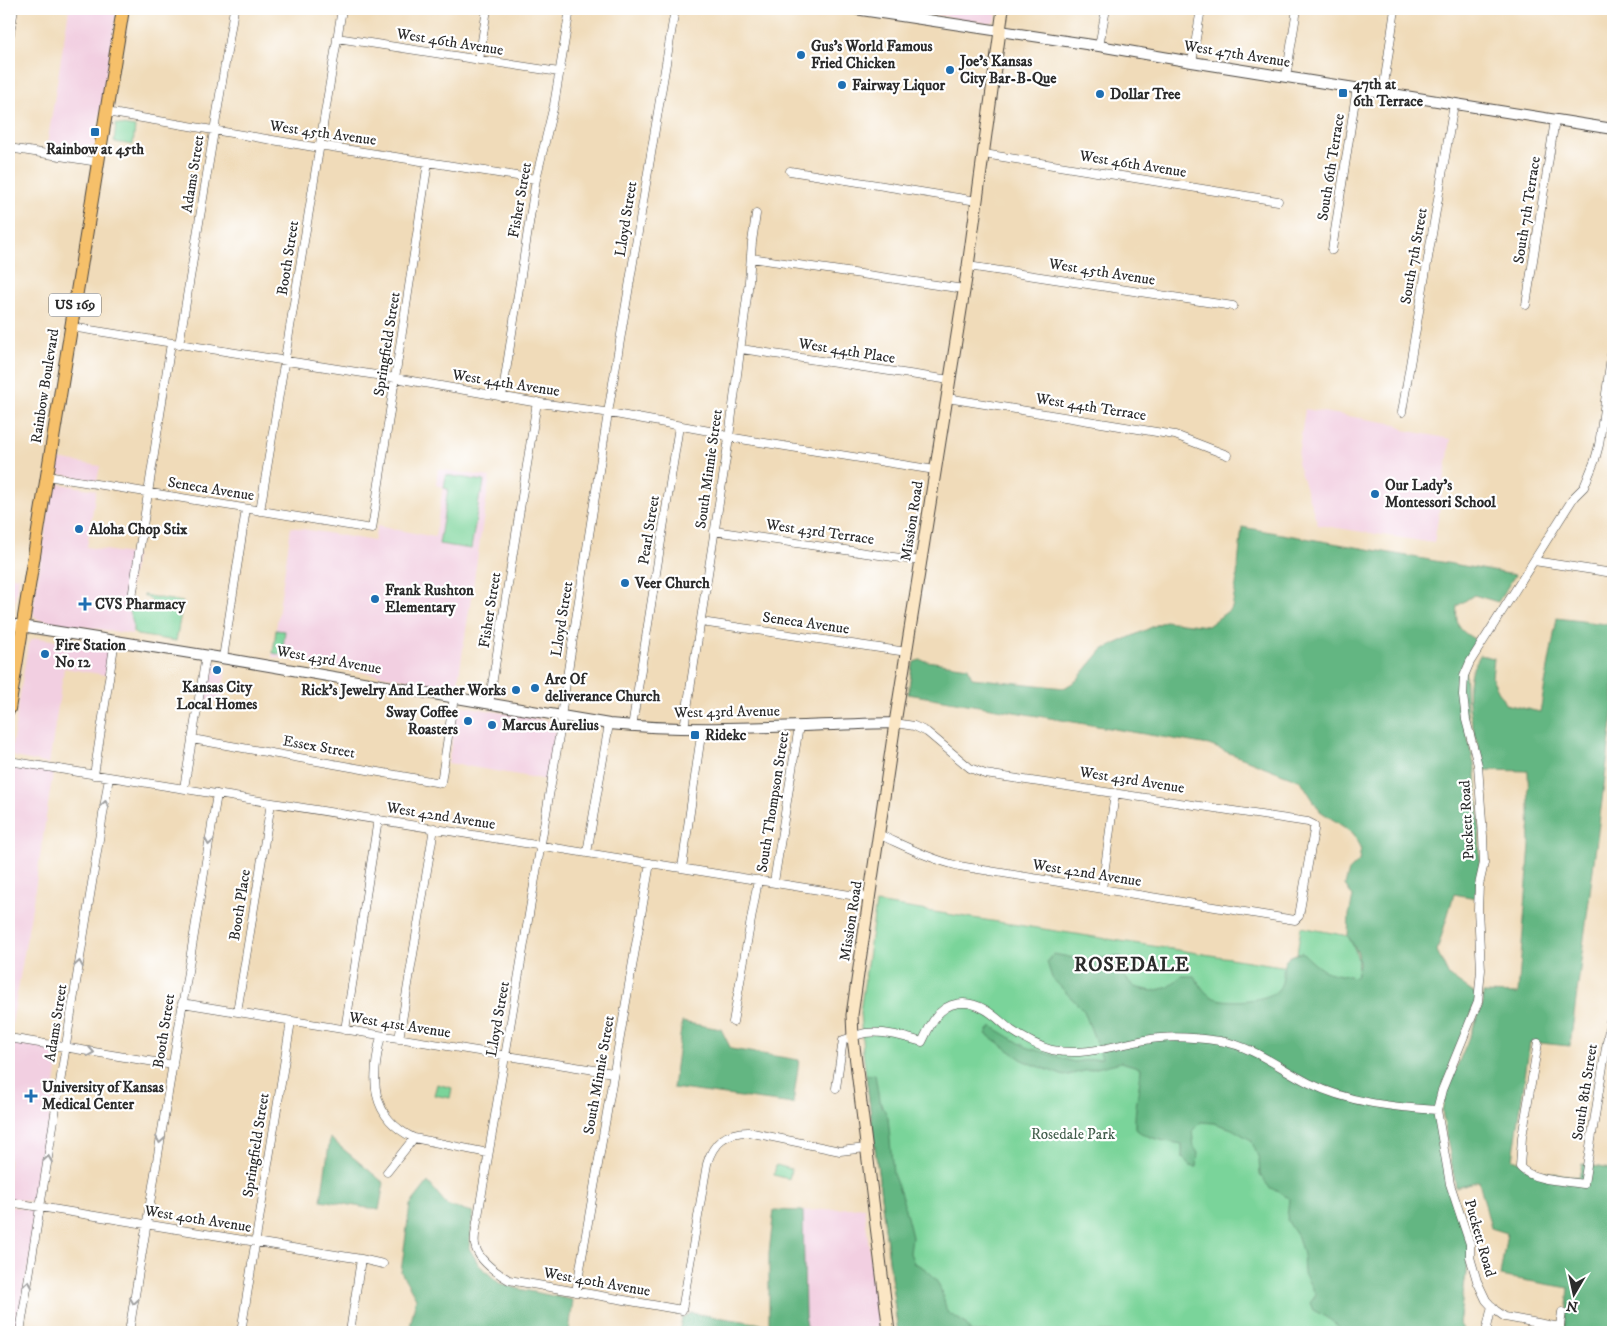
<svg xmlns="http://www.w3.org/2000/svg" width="1622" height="1341" font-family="'IM FELL DW Pica',serif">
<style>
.built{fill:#f2cfe1}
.green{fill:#7ad49a;stroke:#528062}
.forest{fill:#63b682;stroke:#477056}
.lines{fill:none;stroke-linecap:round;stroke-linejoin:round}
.minor-casing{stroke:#494540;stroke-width:9}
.tertiary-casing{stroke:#494540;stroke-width:12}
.secondary-casing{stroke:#494540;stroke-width:13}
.primary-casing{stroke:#494540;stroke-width:14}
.minor{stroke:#fff;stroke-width:8}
.tertiary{stroke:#fff;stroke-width:10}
.secondary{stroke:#fbe6c4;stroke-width:11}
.primary{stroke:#f6c06b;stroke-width:12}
.oneway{stroke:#a0a0a0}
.poi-dot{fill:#1f6fb2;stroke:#fff;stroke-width:2}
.labels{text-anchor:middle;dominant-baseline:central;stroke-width:4.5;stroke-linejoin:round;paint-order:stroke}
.shield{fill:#fff;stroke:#6b6b6b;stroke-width:1}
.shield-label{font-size:14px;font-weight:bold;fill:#2b2b2b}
.street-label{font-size:15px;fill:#2b2b2b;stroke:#fff}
.poi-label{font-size:15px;font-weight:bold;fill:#2b2b2b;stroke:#fff;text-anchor:start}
.park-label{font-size:15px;fill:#435e4c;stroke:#fff}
.district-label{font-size:20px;font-weight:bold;letter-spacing:1px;fill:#2b2b2b;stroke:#fff}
</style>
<rect width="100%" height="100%" fill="#fff"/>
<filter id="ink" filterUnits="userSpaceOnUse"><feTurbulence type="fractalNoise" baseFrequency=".02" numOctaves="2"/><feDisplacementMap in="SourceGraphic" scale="10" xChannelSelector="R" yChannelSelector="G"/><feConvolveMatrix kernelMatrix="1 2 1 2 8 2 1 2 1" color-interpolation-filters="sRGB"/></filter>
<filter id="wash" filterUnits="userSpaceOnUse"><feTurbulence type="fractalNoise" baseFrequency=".0096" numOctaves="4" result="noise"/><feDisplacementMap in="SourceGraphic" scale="20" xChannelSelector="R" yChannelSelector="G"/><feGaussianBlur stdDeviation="1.12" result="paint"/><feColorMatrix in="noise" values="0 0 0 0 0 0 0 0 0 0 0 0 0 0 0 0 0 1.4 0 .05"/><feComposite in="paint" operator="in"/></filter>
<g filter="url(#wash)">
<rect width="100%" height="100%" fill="#f0dbb9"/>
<path class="built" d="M69 9H117L94 152 89 157 46 151Z
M899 9H997L996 18 993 22 987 23Z
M1305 409 1397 424 1404 430 1451 439 1434 543 1318 525 1297 463Z
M57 459 100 466 97 481 59 474 56 470Z
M438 469 490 477 457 688 272 657 291 527 374 541 377 526 435 537 443 487 436 485Z
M60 484 96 490 87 547 136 555 128 596 125 600 133 623 132 634 39 620 34 616 33 609 52 489 54 485Z
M9 576 19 577 13 609 9 613Z
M37 638 105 647 109 653 106 675 64 668 49 764 15 757 11 751 28 644 31 640Z
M212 663 226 666 221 703 202 700 208 666Z
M458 705 556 722 557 724 548 780 448 763Z
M15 766 53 772 34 896 10 1035 9 769Z
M9 1041 57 1049 60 1052 37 1199 34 1202 9 1198Z
M9 1206 33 1210 38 1213 17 1332H9Z
M864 1207 880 1332H808L805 1315 803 1211Z"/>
<path class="green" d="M116 124 135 127 133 145 114 142Z
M446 475 484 481 482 494H480L471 549 439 544 448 489 444 488Z
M143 595 183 602 176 641 137 635 133 632V623L125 600 130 605 134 604 149 610 152 601Z
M276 630 285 631 282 655 273 653Z
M876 903 1326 973 1316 966 1302 952 1297 954 1301 927 1348 936C1357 953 1360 958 1356 977L1437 1110 1450 1184 1470 1244 1459 1323 1465 1332H898L863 1052 860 1012Z
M437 1084 452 1088 450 1098 434 1095Z
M776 1165 791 1169 789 1179 774 1175Z"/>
<path class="forest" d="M1242 527 1515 575 1498 602 1474 595 1457 606C1455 627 1460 631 1478 641L1465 667 1468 738 1476 773 1479 817 1480 862 1476 898 1454 894 1437 951 1449 976 1478 996 1437 1110 1450 1184 1470 1244 1459 1323 1465 1332H1343C1336 1322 1324 1316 1313 1310L1310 1303 1316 1295 1304 1274 1303 1255 1298 1237 1287 1220 1289 1198 1269 1187 1260 1175 1259 1159 1251 1140 1232 1129 1214 1123 1201 1122 1192 1131 1194 1147 1198 1153 1197 1167 1189 1166 1182 1156V1144C1164 1141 1149 1139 1135 1129 1134 1108 1140 1088 1141 1068L1121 1062 1064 1076 1024 1061 986 1034 991 1026 1026 1047 1074 1062 1102 1058 1084 1011 1052 978 1047 962 1054 954 1084 960 1116 956 1122 957 1125 977 1134 987 1152 991 1169 987 1181 976H1194C1200 984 1204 993 1212 997 1225 1004 1266 1001 1277 991 1288 979 1279 967 1287 959 1290 955 1298 954 1302 952 1323 973 1326 973 1356 977L1359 964 1358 953 1348 936 1349 915 1353 897 1345 885 1349 871 1359 861 1361 847 1353 833 1320 811 1301 781 1209 745 908 694 912 666 914 662 920 660 968 667 972 678 1064 688 1076 681 1102 650 1165 621 1208 626 1232 608 1236 585Z
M1557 618 1613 625V716L1570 1046 1530 1042 1513 1159 1526 1164 1532 1170 1579 1177 1582 1164 1611 1169 1613 1173V1332H1564L1569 1288 1500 1276 1507 1233 1491 1228 1479 1181 1456 1187 1442 1111 1445 1095 1483 1004V993L1518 994 1530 845 1528 771 1485 770C1477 740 1464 707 1470 677 1471 669 1477 662 1480 655L1494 658 1492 678 1505 704 1540 712Z
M682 1022 721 1029 731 1049 799 1060 793 1104 673 1088Z
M875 1074 879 1100 888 1117 893 1174 902 1197 912 1237 910 1253 914 1263C938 1273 941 1288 947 1312L965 1323 971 1332H898L866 1075Z
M330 1138 384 1183 379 1210 321 1200Z
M428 1182 448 1206 473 1212 469 1248 479 1265 499 1283 519 1289 573 1300 569 1332H409L416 1298 401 1272 410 1205Z
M774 1210 803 1211 805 1315 808 1332H679L682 1318 691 1313 769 1325V1253Z"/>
</g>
<g filter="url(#ink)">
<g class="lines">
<g class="minor-casing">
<path id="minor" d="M675 9 608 413 562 709 561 725 476 1228C475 1234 474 1240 475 1245 478 1260 497 1273 509 1280L682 1310 707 1164C713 1142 726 1132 748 1132L840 1151 866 1148
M337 38 559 72
M9 39 14 9
M1099 46 1106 9
M479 60 487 9
M1192 62 1201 9
M1286 77 1297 9
M1383 92 1395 9
M106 112 314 147 325 146 536 179
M9 148 98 162
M984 154 1278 201
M790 171 977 201
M1332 250 1357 87
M751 258 964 289
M968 266 1233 306
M1526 305 1555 120
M71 327 395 378 533 402 604 412 715 432 728 437 935 470
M179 345 234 9
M741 349 950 380
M502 397 536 179 554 105 570 9
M947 398 1175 435 1227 455
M1402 412 1454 104
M47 476 372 529 428 162
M260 511 342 9
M714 531 921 561
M1534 561 1613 573
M132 598 171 343
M701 622 907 652
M223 658 246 509
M489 704 537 402
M632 727 679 426
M684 728 728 445 749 281 752 242 756 214
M192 739 441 783 454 697
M9 761 869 898
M94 775 115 640
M184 788 206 656
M880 835C907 847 930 859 959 866L1295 920 1299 916 1314 830V825L1308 822 985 774 970 768 927 732 914 726 895 723
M587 853 609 724
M682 868 702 728
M774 882 799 726
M1102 889 1115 793
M182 1003 613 1073
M237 1012 271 803
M733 1022 758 880
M345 1030 378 819
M381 1036C371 1078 369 1117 414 1138L488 1153
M9 1038 173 1065
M399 1039 434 828
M1538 1043 1522 1137 1520 1167C1531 1181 1566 1181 1584 1184L1613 1004
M836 1088 843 1040C850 1038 859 1034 866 1033 885 1031 905 1037 922 1042 926 1034 930 1025 935 1018 947 1001 967 999 984 1009 994 1014 1002 1023 1011 1030 1023 1038 1037 1046 1052 1050 1089 1058 1124 1041 1160 1038 1180 1036 1200 1038 1220 1041 1253 1046 1279 1068 1309 1083 1349 1103 1393 1107 1437 1110
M387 1172 414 1138
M9 1202 361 1259 383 1264
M576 1292 650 863
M1560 1327 1505 1317 1495 1310 1486 1300 1477 1281 1470 1257V1244L1450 1184 1437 1110 1442 1090 1478 1002 1481 970 1478 909 1479 885 1484 863 1483 836 1478 765 1466 720 1463 695 1464 676 1470 662 1574 497 1584 487 1595 460 1599 445 1613 342
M20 1332 109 777
M129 1332 217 794
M241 1332 291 1021
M350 1332 361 1259
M1486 1332 1492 1306
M1559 1332 1562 1312"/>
</g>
<g class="tertiary-casing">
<path id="tertiary" d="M855 9 1099 46 1192 62 1613 129
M9 624 228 659 609 724C702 733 801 725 895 723"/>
</g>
<g class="secondary-casing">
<path id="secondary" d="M889 1332 853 1038 852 1015 895 723 968 266 1003 9"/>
</g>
<g class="primary-casing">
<path id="primary" d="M9 709 123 9"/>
</g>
<use href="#minor" class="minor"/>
<use href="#tertiary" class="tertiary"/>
<use href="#secondary" class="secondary"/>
<use href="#primary" class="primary"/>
</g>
<defs><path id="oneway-chevron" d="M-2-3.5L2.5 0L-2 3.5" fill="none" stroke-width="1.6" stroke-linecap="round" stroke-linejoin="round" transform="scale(1.25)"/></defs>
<g class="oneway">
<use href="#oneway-chevron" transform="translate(105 804) rotate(-81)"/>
<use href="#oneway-chevron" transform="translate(209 842) rotate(99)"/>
<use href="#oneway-chevron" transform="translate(79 964) rotate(-81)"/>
<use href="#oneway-chevron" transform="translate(91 1052) rotate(9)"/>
<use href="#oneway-chevron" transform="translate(160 1140) rotate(99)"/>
<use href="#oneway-chevron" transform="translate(48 1159) rotate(-81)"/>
<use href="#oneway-chevron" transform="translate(28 1284) rotate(-81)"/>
<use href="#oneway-chevron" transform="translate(134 1301) rotate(99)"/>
</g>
</g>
<g class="poi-dot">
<circle cx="801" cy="55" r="5"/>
<circle cx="950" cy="70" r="5"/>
<circle cx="842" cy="85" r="5"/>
<rect x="1338" y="88" width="10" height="10" rx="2.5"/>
<circle cx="1100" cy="94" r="5"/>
<rect x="90" y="127" width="10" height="10" rx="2.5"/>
<circle cx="1375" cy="494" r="5"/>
<circle cx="79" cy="529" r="5"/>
<circle cx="625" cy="583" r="5"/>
<circle cx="375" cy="599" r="5"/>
<path d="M82.5 596.5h5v5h5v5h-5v5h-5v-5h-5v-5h5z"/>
<circle cx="45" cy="654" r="5"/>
<circle cx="217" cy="670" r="5"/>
<circle cx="535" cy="688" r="5"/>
<circle cx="516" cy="690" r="5"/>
<circle cx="468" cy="721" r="5"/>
<circle cx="492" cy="725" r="5"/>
<rect x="690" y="730" width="10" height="10" rx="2.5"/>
<path d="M28.5 1088.5h5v5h5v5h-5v5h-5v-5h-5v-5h5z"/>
</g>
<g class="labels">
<rect class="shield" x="49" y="293.5" width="52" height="23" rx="4"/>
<g class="shield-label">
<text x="75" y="305">US 169</text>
</g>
<g class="street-label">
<text transform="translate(450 42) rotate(9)">West 46th Avenue</text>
<text transform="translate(1237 54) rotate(9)">West 47th Avenue</text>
<text transform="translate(323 133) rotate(8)">West 45th Avenue</text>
<text transform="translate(1133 164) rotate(9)">West 46th Avenue</text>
<text transform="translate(1331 167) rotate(-81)">South 6th Terrace</text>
<text transform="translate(193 174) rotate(-81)">Adams Street</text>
<text transform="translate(520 200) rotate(-80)">Fisher Street</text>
<text transform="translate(1527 210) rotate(-81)">South 7th Terrace</text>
<text transform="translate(626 219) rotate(-81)">Lloyd Street</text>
<text transform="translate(1414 256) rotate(-80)">South 7th Street</text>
<text transform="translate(288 258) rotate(-81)">Booth Street</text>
<text transform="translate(1102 272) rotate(9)">West 45th Avenue</text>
<text transform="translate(387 344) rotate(-81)">Springfield Street</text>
<text transform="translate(847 351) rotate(9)">West 44th Place</text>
<text transform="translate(506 383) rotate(9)">West 44th Avenue</text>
<text transform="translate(45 386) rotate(-81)">Rainbow Boulevard</text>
<text transform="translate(1091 407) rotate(9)">West 44th Terrace</text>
<text transform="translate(709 469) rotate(-82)">South Minnie Street</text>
<text transform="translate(211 489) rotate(9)">Seneca Avenue</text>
<text transform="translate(912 521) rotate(-81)">Mission Road</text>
<text transform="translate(649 530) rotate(-81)">Pearl Street</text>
<text transform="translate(820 532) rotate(8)">West 43rd Terrace</text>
<text transform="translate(490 610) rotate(-81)">Fisher Street</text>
<text transform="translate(562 619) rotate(-81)">Lloyd Street</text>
<text transform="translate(806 623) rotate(8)">Seneca Avenue</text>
<text transform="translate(329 660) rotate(10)">West 43rd Avenue</text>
<text transform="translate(727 712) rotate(-1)">West 43rd Avenue</text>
<text transform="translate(319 747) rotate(10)">Essex Street</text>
<text transform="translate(1132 780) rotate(9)">West 43rd Avenue</text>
<text transform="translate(773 802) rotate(-81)">South Thompson Street</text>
<text transform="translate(441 816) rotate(9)">West 42nd Avenue</text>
<text transform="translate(1467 820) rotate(-93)">Puckett Road</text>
<text transform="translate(1087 873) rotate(9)">West 42nd Avenue</text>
<text transform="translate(240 905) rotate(-81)">Booth Place</text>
<text transform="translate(851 921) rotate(-81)">Mission Road</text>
<text transform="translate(498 1019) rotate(-80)">Lloyd Street</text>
<text transform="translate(56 1023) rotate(-81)">Adams Street</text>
<text transform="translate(400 1025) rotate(9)">West 41st Avenue</text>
<text transform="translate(164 1031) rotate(-81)">Booth Street</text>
<text transform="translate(599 1075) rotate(-80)">South Minnie Street</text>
<text transform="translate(1585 1092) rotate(-81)">South 8th Street</text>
<text transform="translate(256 1145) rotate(-81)">Springfield Street</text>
<text transform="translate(198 1219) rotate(9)">West 40th Avenue</text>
<text transform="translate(1480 1238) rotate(74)">Puckett Road</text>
<text transform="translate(597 1282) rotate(10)">West 40th Avenue</text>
</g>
<g class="poi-label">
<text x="811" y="46">Gus's World Famous<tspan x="811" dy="17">Fried Chicken</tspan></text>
<text x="960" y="61">Joe's Kansas<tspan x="960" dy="17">City Bar-B-Que</tspan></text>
<text x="1353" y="84">47th at<tspan x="1353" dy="17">6th Terrace</tspan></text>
<text x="852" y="85">Fairway Liquor</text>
<text x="1110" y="94">Dollar Tree</text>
<text x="95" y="149" text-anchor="middle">Rainbow at 45th</text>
<text x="1385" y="485">Our Lady's<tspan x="1385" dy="17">Montessori School</tspan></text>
<text x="89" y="529">Aloha Chop Stix</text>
<text x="635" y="583">Veer Church</text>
<text x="385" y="590">Frank Rushton<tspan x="385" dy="17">Elementary</tspan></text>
<text x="95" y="604">CVS Pharmacy</text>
<text x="55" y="645">Fire Station<tspan x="55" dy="17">No 12</tspan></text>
<text x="545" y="679">Arc Of<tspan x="545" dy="17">deliverance Church</tspan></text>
<text x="217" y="687" text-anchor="middle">Kansas City<tspan x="217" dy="17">Local Homes</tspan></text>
<text x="506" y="690" text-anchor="end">Rick's Jewelry And Leather Works</text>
<text x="458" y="712" text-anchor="end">Sway Coffee<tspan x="458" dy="17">Roasters</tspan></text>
<text x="502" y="725">Marcus Aurelius</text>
<text x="705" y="735">Ridekc</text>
<text x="42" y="1087">University of Kansas<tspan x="42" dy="17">Medical Center</tspan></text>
</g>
<g class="park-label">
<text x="1073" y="1134">Rosedale Park</text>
</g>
<g class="district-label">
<text x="1132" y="965">ROSEDALE</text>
</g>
</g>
<rect width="1622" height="1341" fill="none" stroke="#fff" stroke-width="30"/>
<g transform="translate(1574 1294) rotate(189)" stroke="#ffffff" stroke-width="4" paint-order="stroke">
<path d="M0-4L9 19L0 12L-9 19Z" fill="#2b2b2b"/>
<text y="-8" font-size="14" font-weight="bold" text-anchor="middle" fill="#2b2b2b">N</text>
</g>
</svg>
